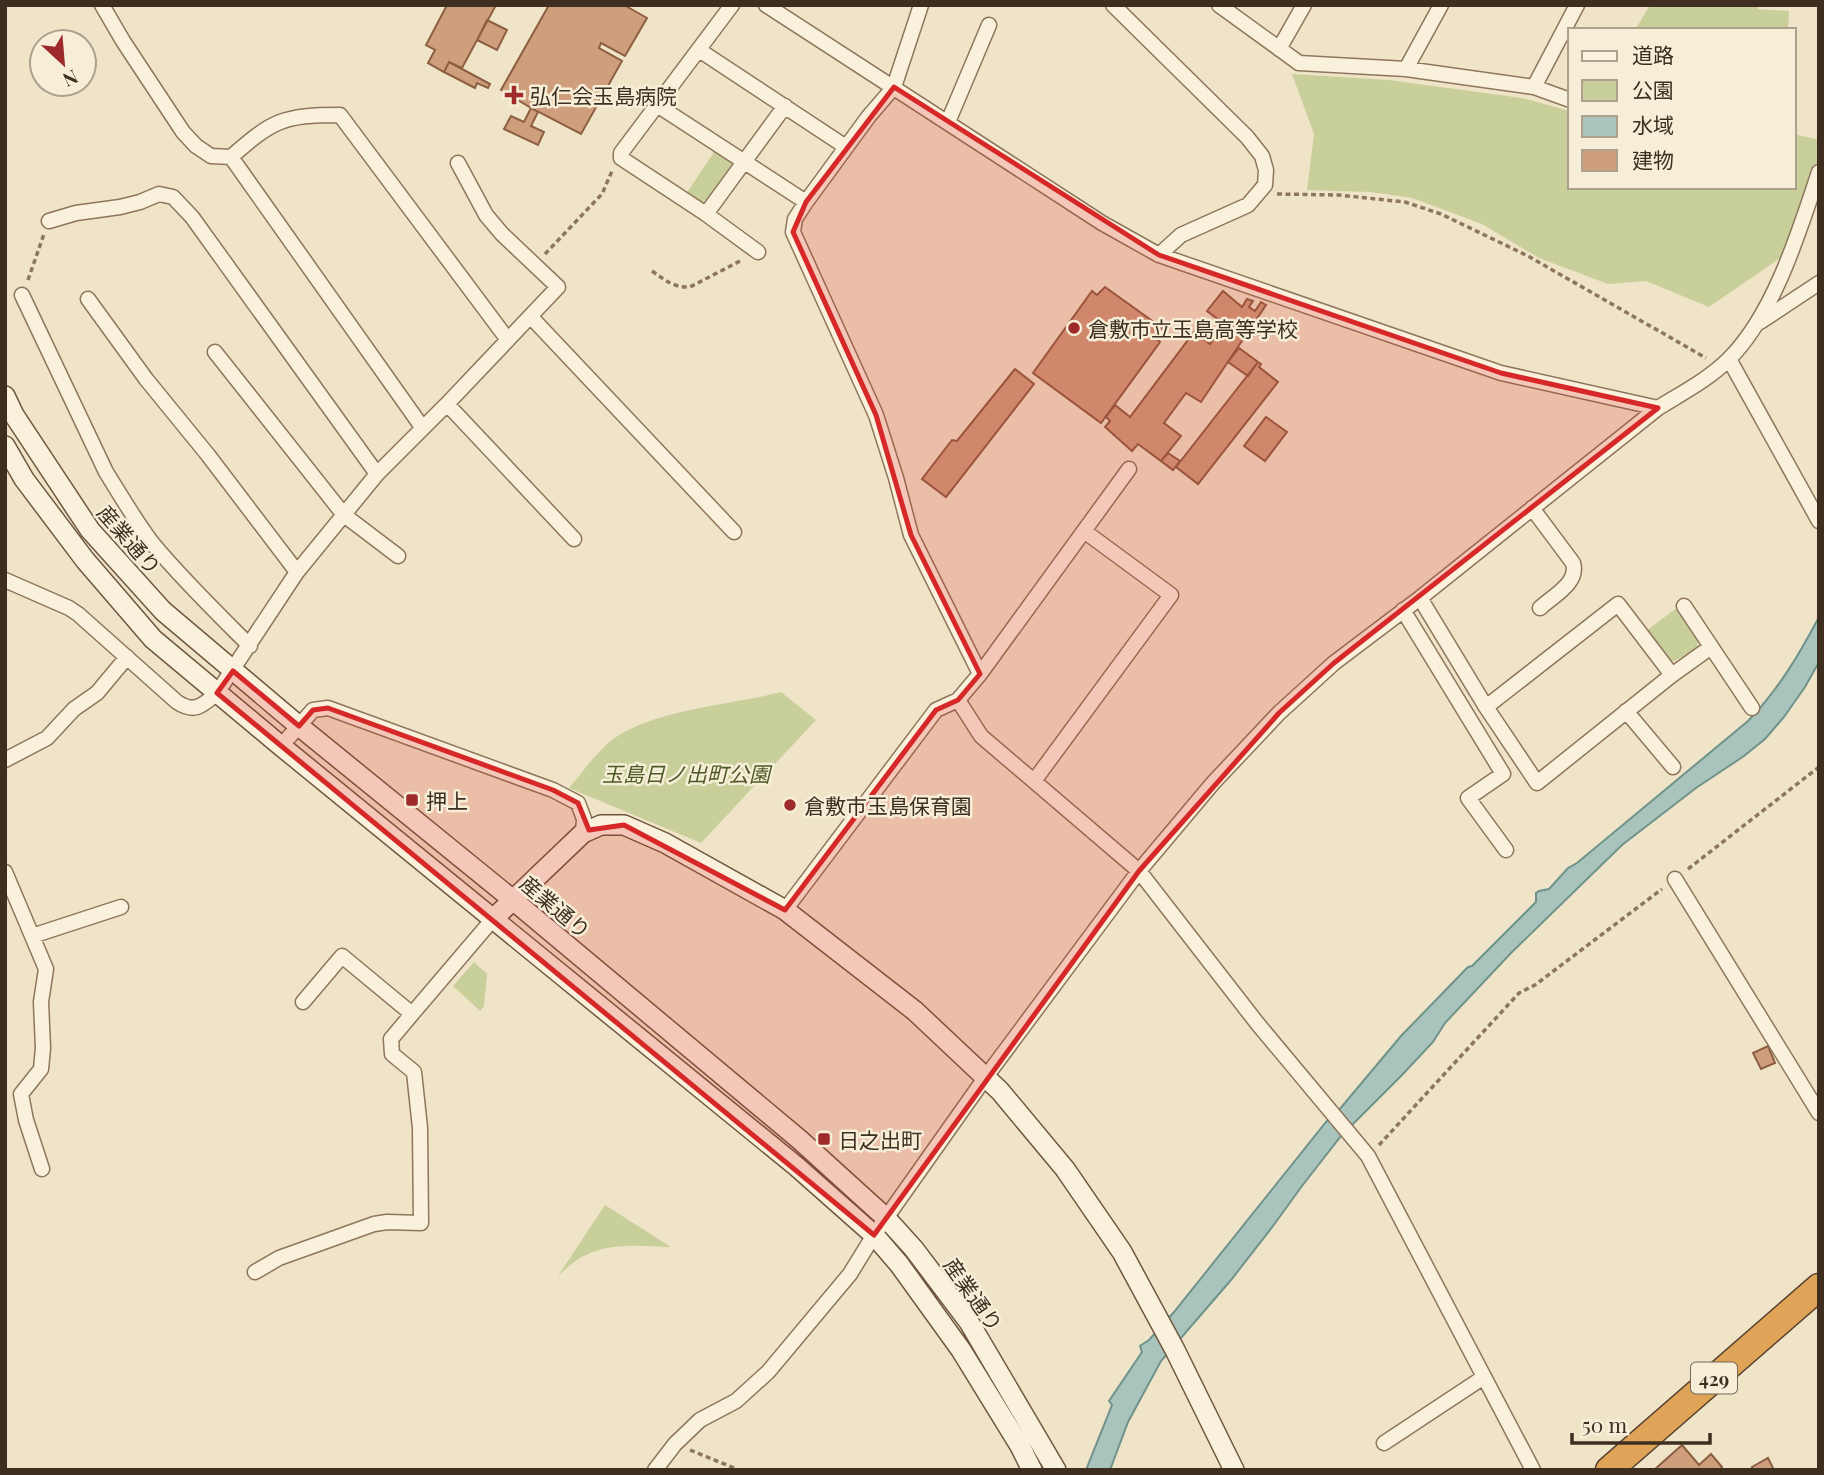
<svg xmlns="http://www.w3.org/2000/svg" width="1824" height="1475" font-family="'Playfair Display','Noto Sans JP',serif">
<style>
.green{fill:#c9cf9b}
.water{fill:#a9c4bc;stroke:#6f938a;stroke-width:2}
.building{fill:#cf9f7d;stroke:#8d5f41;stroke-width:2}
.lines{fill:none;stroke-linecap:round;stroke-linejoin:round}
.street-casing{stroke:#8d765c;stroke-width:17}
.secondary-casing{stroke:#6f573f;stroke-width:22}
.highway-casing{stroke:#5b4430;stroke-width:29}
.path{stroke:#8d765c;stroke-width:3.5;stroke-dasharray:5 3.5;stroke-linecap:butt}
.street{stroke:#faf1dc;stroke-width:14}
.secondary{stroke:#faf1dc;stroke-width:19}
.highway{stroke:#e0a458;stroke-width:26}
.marked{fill:#d62828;fill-opacity:0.2;stroke:#d62828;stroke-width:5;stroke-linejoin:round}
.poi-dot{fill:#9e2a2b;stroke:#f7eed8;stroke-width:2.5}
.labels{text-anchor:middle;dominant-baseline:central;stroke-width:5;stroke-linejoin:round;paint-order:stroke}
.shield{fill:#f7eed8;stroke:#756857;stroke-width:2}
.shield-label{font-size:19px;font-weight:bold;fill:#3d2e20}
.poi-label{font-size:21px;fill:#3d2e20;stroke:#f7eed8;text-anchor:start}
.street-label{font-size:21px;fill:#3d2e20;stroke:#f7eed8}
.park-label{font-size:21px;font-style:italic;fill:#4d5a26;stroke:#f7eed8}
</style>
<rect width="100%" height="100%" fill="#f0e4c8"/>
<path class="green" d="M1650 5H1757L1758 9 1789 11 1788 30H1635Z
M1292 74 1389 80 1522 98 1570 111V187H1794V134L1819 140V168L1792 250 1709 307 1646 281 1608 284 1539 258 1482 224 1412 198 1370 192 1307 190 1314 134Z
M716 149 730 159 733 165 706 200 699 203 686 194Z
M1678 607 1698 639 1697 648 1675 661 1667 660 1646 631Z
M781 692 816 720 701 843 569 788C583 772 596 752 613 739 659 708 728 706 781 692Z
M474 962 487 974 484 1006 480 1011 453 986Z
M605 1205 671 1247C643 1246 610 1242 584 1256 575 1260 566 1269 558 1276Z"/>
<path class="water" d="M1819 617V662L1805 687 1784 717 1765 739 1744 756 1696 788 1622 845 1511 953 1445 1023 1433 1042 1402 1075 1341 1136 1302 1186 1273 1226 1231 1280 1161 1361 1128 1422 1110 1470H1086L1112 1405 1109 1401 1142 1352 1140 1346 1149 1340 1174 1312 1326 1122 1339 1110 1401 1036 1468 967 1472 966 1536 902V893L1539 891 1549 889 1568 868 1577 863 1748 721C1778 690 1799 655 1819 617Z"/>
<path class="building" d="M447 5H496L462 68 449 62 444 72 428 63 435 50 426 45Z
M549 5H624L647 18 625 56 601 43 599 48 622 61 581 134 531 108 501 90Z
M487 20 507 30 497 50 477 40Z
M449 62 490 84 488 88 477 83 475 88 444 72Z
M531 108 538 112 531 126 544 132 538 145 504 129 511 116 524 122Z
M1105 287 1162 328 1155 337 1160 342 1101 423 1033 373 1092 291 1097 295Z
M1223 291 1242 307 1247 299 1253 301 1249 307 1255 311 1261 302 1266 305 1201 402 1186 393 1164 423 1181 436 1161 461 1138 444 1132 451 1105 427 1110 421 1106 417 1115 405 1130 417 1194 332 1210 344 1224 324 1207 311Z
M1239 348 1258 362 1248 376 1228 362Z
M1258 362 1261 364 1259 367 1278 382 1198 484 1176 467Z
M1015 369 1034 384 946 497 922 479 952 440 957 441Z
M1266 417 1287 432 1265 461 1244 446Z
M1168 453 1180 461 1173 470 1161 461Z
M1768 1046 1775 1063 1761 1069 1753 1053Z
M1682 1445 1699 1465 1711 1454 1722 1467 1719 1470H1654Z
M1768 1458 1774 1470H1754L1752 1467Z"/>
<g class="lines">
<g class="street-casing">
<path id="street" d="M102 5 123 41 183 132 196 146 211 156 231 157 422 427
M732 5 621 153V158L706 214 758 252
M766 5 1102 223 1159 255 1501 373 1658 408
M1113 5 1247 137 1262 156 1266 170 1265 185 1248 205 1181 235 1159 255
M1219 5 1299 63 1406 69 1534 87 1570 100
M1279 49 1304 5
M699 50 846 147
M1406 69 1441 5
M1534 87 1577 5
M657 105 806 202
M948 122 989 25
M231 157C273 120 283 115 340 115L508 340
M706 214 785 106
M49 221 76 213 120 207 140 202 159 194 173 197 192 217 377 474
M22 295 106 472C121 496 136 522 153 544 183 580 217 613 250 646
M88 299 146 379 208 455 297 572
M531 317 734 532
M1760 322 1819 283
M215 352 344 515 398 556
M1729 359 1819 521
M447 404 574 539
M1532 508 1573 563C1579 583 1553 596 1540 608
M5 580 69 608 78 614 177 702C195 714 203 705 217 693L297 572 377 474 447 404 558 287 502 234 486 215 458 163
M1420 598 1486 707 1537 783 1672 675 1711 647
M1684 606 1752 708
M1403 610 1503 774 1468 798 1506 850
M980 674 1129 469
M958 700 981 736 1139 871 1257 1023 1368 1156 1533 1470
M1486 707 1618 604 1672 675
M1626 711 1673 767
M281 746 313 710 328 708 553 790 578 803 584 819 583 833
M5 760 47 738 74 709 97 693 127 657
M1034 781 1171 595 1084 531
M5 872 46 969 41 1002 43 1048 41 1069 21 1094 26 1120 42 1169
M1675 879 1819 1113
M785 910 936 710 958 700 980 674 911 535 896 478 876 415 793 232 795 219 806 202 869 116 894 87 921 5
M32 936 121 907
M303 1002 342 956 412 1014 493 919
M255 1272 279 1258 374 1224 387 1222 421 1223 420 1128 414 1072 392 1054 391 1039 412 1014
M1384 1443 1484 1377
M655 1470 675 1444 700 1420 736 1401 768 1372 850 1274 874 1235 985 1078 1139 871 1213 783 1279 713 1334 663 1420 598 1658 408C1682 393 1709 379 1729 359 1774 314 1799 232 1819 172"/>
</g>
<g class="secondary-casing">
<path id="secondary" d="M5 396 14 415 90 530 163 611 299 726 513 900 800 1140 886 1218 914 1249 969 1322 1056 1470
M5 446 24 479 85 560 153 639 281 746 796 1166 874 1235 899 1264 961 1350 1020 1446 1032 1470
M493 919 583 833 601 825H624L665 843 785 910 915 1011 1000 1091 1065 1169 1122 1252 1175 1350 1234 1470"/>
</g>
<g class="highway-casing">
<path id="highway" d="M1609 1470 1819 1287"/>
</g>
<path class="path" d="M1277 194 1338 195 1405 202 1441 214 1528 256 1706 358
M545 254 602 194 612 171
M652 271C665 280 674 288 690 287L742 260
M28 280 44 234
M1688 869 1819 767
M1379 1145 1519 993 1535 985 1662 889
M690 1450 739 1470"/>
<use href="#street" class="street"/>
<use href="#secondary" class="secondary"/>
<use href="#highway" class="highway"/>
</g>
<path class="marked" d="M894 87 1159 255 1501 373 1658 408 1334 663 1279 713 1139 871 874 1235 217 693 233 671 299 726 313 710 328 708 553 790 578 803 589 830 624 825 785 910 936 710 958 700 980 674 911 535 876 415 793 232 806 202Z"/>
<g class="poi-dot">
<path d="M510.5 84.5h7v7h7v7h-7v7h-7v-7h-7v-7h7z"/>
<circle cx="1074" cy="328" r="7"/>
<rect x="405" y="793" width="14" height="14" rx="3.5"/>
<circle cx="790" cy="805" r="7"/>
<rect x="817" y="1132" width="14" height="14" rx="3.5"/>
</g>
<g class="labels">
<rect class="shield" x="1691" y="1362.5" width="46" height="31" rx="5"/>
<g class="shield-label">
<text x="1714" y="1378">429</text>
</g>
<g class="poi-label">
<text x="530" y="95">弘仁会玉島病院</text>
<text x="1088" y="328">倉敷市立玉島高等学校</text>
<text x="426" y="800">押上</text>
<text x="804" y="805">倉敷市玉島保育園</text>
<text x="838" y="1139">日之出町</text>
</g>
<g class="street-label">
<text transform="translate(130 539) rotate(49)">産業通り</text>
<text transform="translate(556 906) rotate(40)">産業通り</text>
<text transform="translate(974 1294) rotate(55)">産業通り</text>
</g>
<g class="park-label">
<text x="686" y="773">玉島日ノ出町公園</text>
</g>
</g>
<rect width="1824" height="1475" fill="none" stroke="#3d2e20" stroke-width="14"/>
<rect x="1568" y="28" width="228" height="161" fill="#f7eed8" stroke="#ada18e" stroke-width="2"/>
<rect x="1582" y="51" width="35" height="10" fill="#faf1dc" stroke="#ada18e" stroke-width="2"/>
<text x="1632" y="63" font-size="21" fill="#3d2e20">道路</text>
<rect x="1582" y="80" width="35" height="21" fill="#c9cf9b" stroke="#ada18e" stroke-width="2"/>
<text x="1632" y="98" font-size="21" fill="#3d2e20">公園</text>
<rect x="1582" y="116" width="35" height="21" fill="#a9c4bc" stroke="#ada18e" stroke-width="2"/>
<text x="1632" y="133" font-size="21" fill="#3d2e20">水域</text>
<rect x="1582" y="150" width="35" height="21" fill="#cf9f7d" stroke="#ada18e" stroke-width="2"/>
<text x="1632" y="168" font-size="21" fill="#3d2e20">建物</text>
<g transform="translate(63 63) rotate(154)"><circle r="33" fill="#f7eed8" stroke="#ada18e" stroke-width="2"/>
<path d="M0-5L12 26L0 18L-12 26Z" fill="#9e2a2b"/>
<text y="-10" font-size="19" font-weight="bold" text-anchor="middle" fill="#3d2e20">N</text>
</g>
<path d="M1572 1433v10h138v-10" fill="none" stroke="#3d2e20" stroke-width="3.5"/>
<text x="1582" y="1433" font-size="21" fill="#3d2e20" stroke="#f7eed8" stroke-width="5" paint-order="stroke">50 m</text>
</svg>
